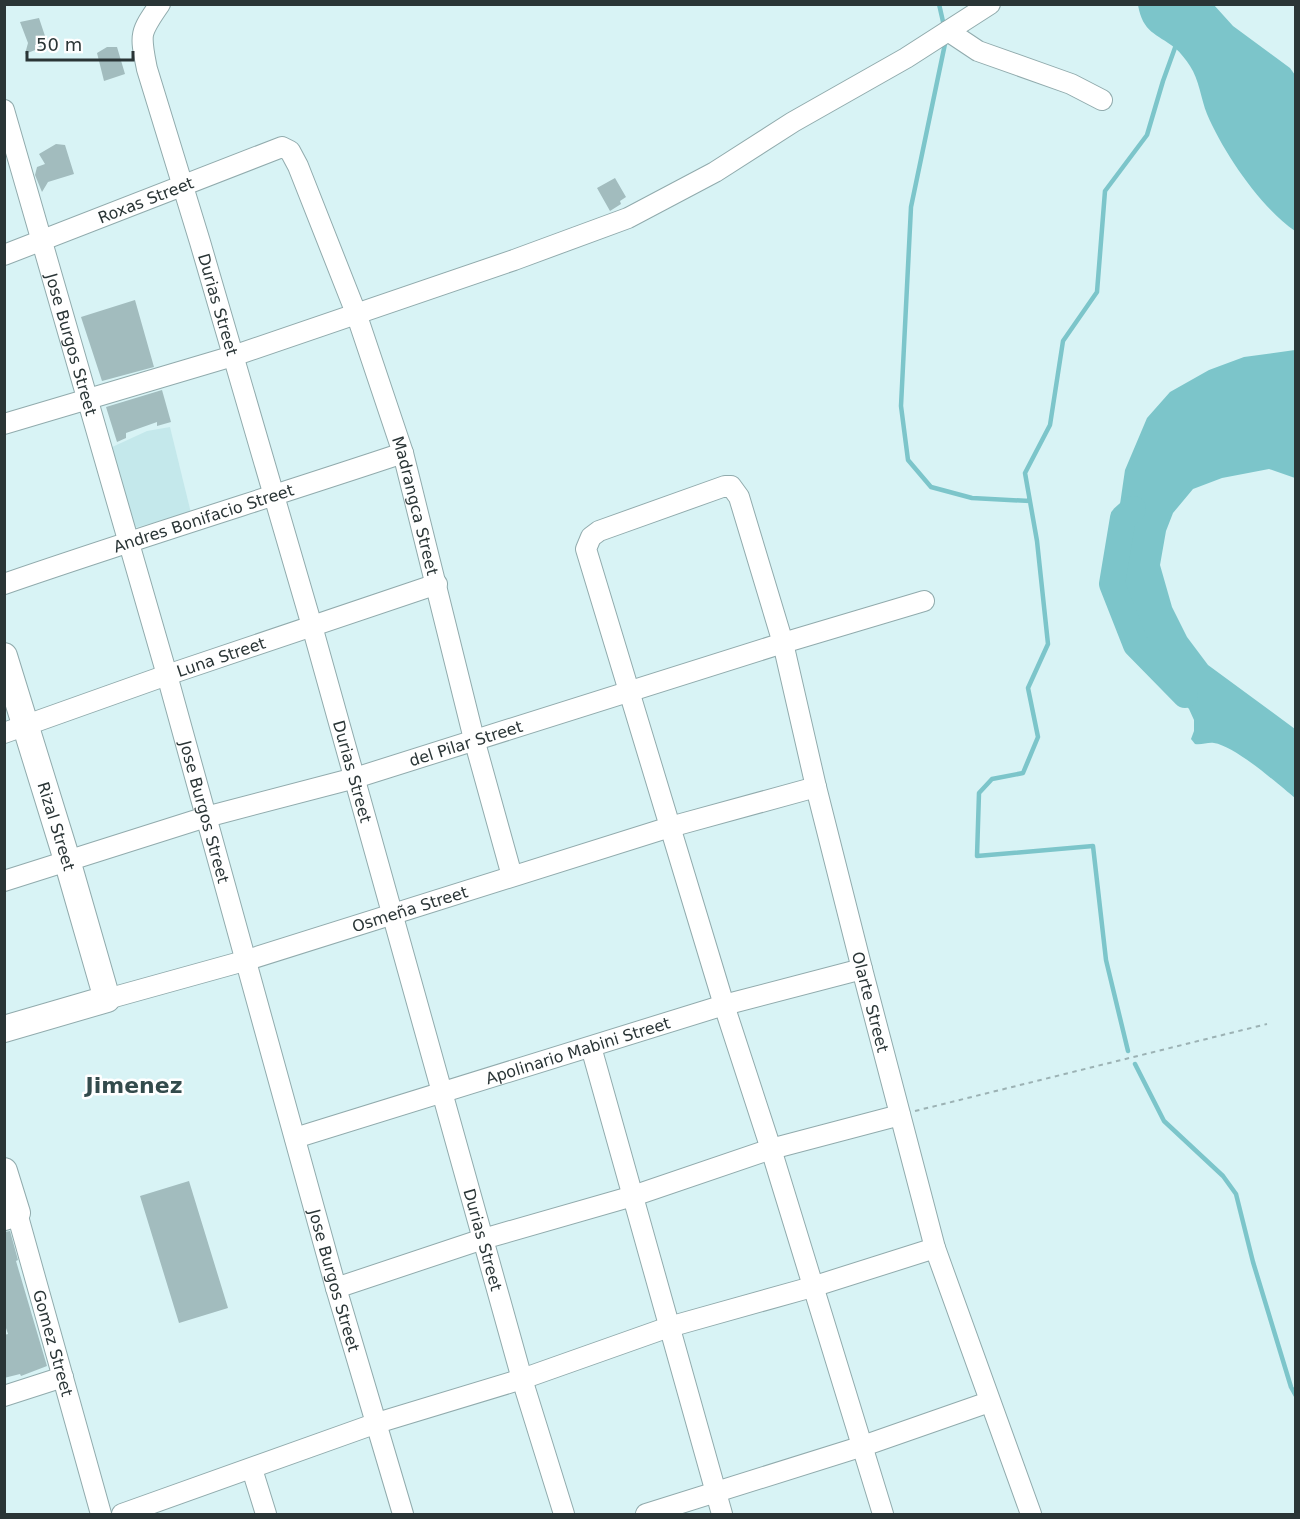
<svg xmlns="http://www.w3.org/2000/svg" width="1300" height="1519" font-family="'DejaVu Sans',sans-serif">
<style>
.built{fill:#c4e8eb}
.water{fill:#7cc5ca}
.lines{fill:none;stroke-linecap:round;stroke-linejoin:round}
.stream{stroke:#7cc5ca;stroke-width:4.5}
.river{stroke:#7cc5ca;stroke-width:26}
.building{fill:#a2bcbe}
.minor-casing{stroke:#91abad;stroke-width:22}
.major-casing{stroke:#91abad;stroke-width:28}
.path{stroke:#9cb2b4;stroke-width:2;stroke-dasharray:4.5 4.5;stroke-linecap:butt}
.minor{stroke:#fff;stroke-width:20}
.major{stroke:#fff;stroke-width:26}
.labels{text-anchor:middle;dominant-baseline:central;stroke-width:5;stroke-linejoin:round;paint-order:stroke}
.street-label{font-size:16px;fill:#2a3536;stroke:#fff}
.district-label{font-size:22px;font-weight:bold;fill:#334b4c;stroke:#fff}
</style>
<rect width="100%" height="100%" fill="#d8f3f5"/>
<path class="built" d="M170 427 191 513 134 528 110 448 147 431Z"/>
<path class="water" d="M1138 5H1214L1233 26 1290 68 1295 75V231C1261 208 1223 152 1207 114 1201 99 1199 79 1190 66 1186 60 1181 53 1175 48 1156 33 1143 33 1138 5Z
M1295 350V478L1269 469 1222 478 1193 489 1173 513 1166 531 1160 565 1172 607 1187 637 1208 665 1295 729V798C1278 784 1235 746 1214 743 1208 742 1202 745 1195 744L1191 739 1194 731V720L1189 709 1163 679 1156 654 1140 643 1134 619 1129 614 1120 583 1119 511 1125 470 1147 418 1170 392 1209 370 1244 357Z"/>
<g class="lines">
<path class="stream" d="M939 4 944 26
M946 39 911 207 901 406 908 460 931 487 972 498 1030 501
M1128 1051 1106 960 1093 846 977 856 979 793 992 779 1023 773 1038 737 1028 688 1048 644 1037 541 1025 473 1050 425 1063 341 1097 292 1105 191 1147 135 1163 81 1176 45
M1135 1064 1164 1121 1223 1176 1236 1194 1253 1262 1291 1387 1296 1396"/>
<path class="river" d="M1133 509 1123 518 1112 584 1136 645 1185 695"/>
</g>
<path class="building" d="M39 18 48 45 25 54 28 43 20 22Z
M107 47H117L125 74 104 81 97 53Z
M56 144 65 145 74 174 48 182 42 192 35 175 37 167 45 164 39 154Z
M615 178 626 197 620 201 621 204 610 211 597 188Z
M135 300 154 367 102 381 81 317Z
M162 390 171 422 157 426V422L126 433V438L117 442 106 407Z
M189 1181 228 1308 179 1323 140 1196Z
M10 1231 18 1260 16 1261 47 1366 21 1376 20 1374 4 1378V1335L8 1334 4 1322V1232Z"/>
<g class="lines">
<g class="minor-casing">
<g id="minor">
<path id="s1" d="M160 4C139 34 140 34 147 69L200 242 312 626 522 1379 564 1514"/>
<path d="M948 31 978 51 1071 84 1102 100"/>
<path id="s2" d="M4 110 167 675 336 1288 403 1514"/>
<path id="s3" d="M4 255 282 147 290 151 298 166 356 313 403 453 474 739 512 876"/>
<path d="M4 424 233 356 514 260 628 218 715 172 793 122 906 58 990 4"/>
<path id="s4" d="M4 584C137 538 271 497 403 453"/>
<path id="s5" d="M4 733 167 675 437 584"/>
<path id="s6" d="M4 881 206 817 355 778 783 643 924 601"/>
<path id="s7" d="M107 999 244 961 670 827 816 787"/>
<path d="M591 1047 722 1514"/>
<path id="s8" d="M295 1138 724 1005 862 969"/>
<path id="s9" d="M17 1213 101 1514"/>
<path d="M336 1288 483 1239 633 1196 771 1149 900 1115"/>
<path d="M4 1396 63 1377"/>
<path d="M252 1469 266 1514"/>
<path d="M122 1514 377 1423 522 1379 669 1327 812 1287 935 1248"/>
<path d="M646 1514 863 1446 989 1402"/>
<path id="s10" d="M883 1514 771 1149 724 1005 586 549 591 537 599 531 725 486H731L739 497 783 643 816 787 862 969 935 1248 1031 1514"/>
</g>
</g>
<g class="major-casing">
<g id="major">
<path id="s11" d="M4 656 67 860 107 999 4 1029"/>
<path d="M4 1171 17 1213 4 1217"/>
</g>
</g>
<path class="path" d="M915 1111 1267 1024"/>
<use href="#minor" class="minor"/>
<use href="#major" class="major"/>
</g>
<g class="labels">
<g class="street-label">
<text stroke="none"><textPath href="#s3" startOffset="152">Roxas Street</textPath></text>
<text stroke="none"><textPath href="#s1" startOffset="316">Durias Street</textPath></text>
<text stroke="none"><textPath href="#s2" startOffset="244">Jose Burgos Street</textPath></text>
<text stroke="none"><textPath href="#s3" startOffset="684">Madrangca Street</textPath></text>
<text stroke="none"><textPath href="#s4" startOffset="210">Andres Bonifacio Street</textPath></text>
<text stroke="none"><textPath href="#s5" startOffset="230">Luna Street</textPath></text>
<text stroke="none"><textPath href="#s6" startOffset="482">del Pilar Street</textPath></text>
<text stroke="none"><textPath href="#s1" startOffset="802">Durias Street</textPath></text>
<text stroke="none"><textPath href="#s2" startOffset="730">Jose Burgos Street</textPath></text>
<text stroke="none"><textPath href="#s11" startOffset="178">Rizal Street</textPath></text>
<text stroke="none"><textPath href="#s7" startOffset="316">Osmeña Street</textPath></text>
<text stroke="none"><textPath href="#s10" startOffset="1708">Olarte Street</textPath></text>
<text stroke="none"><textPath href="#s8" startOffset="296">Apolinario Mabini Street</textPath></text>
<text stroke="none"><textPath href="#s1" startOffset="1288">Durias Street</textPath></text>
<text stroke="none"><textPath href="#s2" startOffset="1216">Jose Burgos Street</textPath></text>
<text stroke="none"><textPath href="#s9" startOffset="135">Gomez Street</textPath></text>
</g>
<g class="district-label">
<text x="134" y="1085">Jimenez</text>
</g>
</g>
<rect width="1300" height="1519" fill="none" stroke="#2a3536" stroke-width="12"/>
<path d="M27 51v9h106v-9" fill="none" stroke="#2a3536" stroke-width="3"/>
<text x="36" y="51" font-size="18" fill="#2a3536" stroke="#ffffff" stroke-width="4.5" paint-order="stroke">50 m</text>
</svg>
